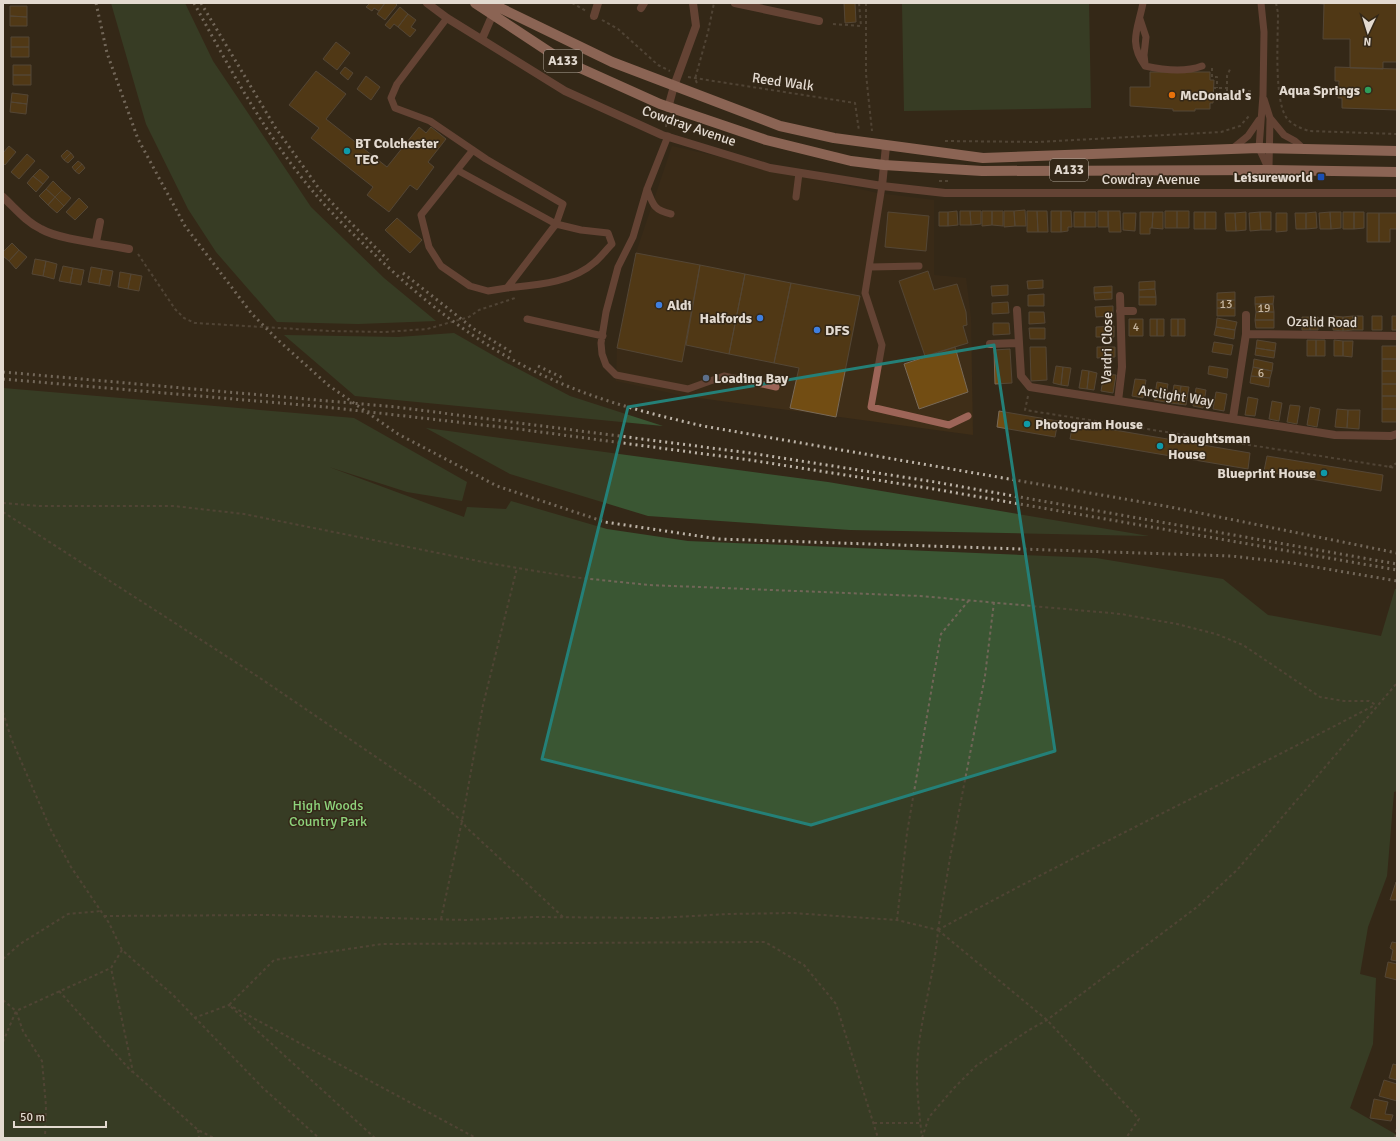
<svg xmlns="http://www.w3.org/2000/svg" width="1400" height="1141" font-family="Signika,sans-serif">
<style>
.built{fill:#3f2e18}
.green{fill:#3a5633}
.building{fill:#724d13;stroke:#796a58}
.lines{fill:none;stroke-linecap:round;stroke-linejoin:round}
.path{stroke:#716658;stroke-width:2;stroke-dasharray:3 3;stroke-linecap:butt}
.lane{stroke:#9d6558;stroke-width:7}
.street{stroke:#9d6558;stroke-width:8}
.primary{stroke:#f3ae9d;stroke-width:10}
.rail{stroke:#bdb4a8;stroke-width:3;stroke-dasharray:2 4;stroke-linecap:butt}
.marked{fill:none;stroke:#248078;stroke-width:3;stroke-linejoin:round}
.leisure-dot{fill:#2e9e5b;stroke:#342818;stroke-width:1.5}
.food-dot{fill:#e8710a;stroke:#342818;stroke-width:1.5}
.culture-dot{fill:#0f9aa8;stroke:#342818;stroke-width:1.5}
.transit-dot{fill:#1a4fb4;stroke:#342818;stroke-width:1.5}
.shop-dot{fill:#3f7fe0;stroke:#342818;stroke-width:1.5}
.service-dot{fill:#5c6f8a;stroke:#342818;stroke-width:1.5}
.labels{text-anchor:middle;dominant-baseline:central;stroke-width:3;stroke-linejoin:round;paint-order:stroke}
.number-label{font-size:12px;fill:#c7b7a1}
.shield{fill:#342818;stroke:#aea599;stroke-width:1}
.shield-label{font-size:13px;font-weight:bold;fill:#e3dad0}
.street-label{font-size:14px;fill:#e3dad0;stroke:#342818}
.poi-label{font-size:14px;font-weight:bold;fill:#e3dad0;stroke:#342818;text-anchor:start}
.park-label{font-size:14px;fill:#8ed47c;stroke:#342818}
</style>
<rect width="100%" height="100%" fill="#342818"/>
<path class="built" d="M672 146 877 193 934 200V275L966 278 971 318 973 435 684 396 616 381 617 348 636 253Z"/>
<path class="green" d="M111 3H185L213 61 311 207 384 278 436 321 358 324 277 322 216 252 188 209 146 124Z
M902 3H1089L1091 108 904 111Z
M454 333 503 361 570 396 663 426 355 396 284 335 398 337Z
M3 388 354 418 467 482 462 501 407 492 329 467 464 517 467 507 506 509 511 501 607 529 688 541 1096 558 1223 579 1268 615 1381 636 1395 589H1397V791L1394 792 1387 876 1368 927 1360 974 1376 978 1373 1044 1350 1108 1397 1135V1138H3Z
M426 428 828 482 1149 536 850 530 648 516 510 474Z"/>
<path class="building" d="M370 3H385L379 11 374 8 372 11 366 7Z
M385 3H395L397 5 385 20 377 14Z
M844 3H855L856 22 845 23Z
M1313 3H1397V62H1383V69L1350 68V39H1323L1324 4Z
M10 6H27V17L10 16Z
M400 7 408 14 398 27 394 24 390 29 385 25Z
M408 14 416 20 411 27 416 30 410 37 398 27Z
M10 16 27 17V26H10Z
M11 37H29V47H11Z
M336 42 350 53 337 70 323 59Z
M11 47H29V57H11Z
M13 65H31V75H13Z
M345 67 353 73 348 80 340 73Z
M1335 67 1397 69V110L1342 108V98H1338L1339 81H1335Z
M316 71 346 94 326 119 387 167 419 127 426 133 431 127 446 139 428 162 434 167 417 190 410 185 389 212 367 195 373 187 311 138 319 128 289 105Z
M1150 72H1210V80H1214L1213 103H1210V109H1195V111H1173V109L1130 106V87H1150Z
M13 75H31V85H13Z
M366 76 380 87 371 100 357 89Z
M12 93 28 95 27 104 11 102Z
M11 102 27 104 26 114 10 112Z
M9 146 16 152 5 165 3 163V153Z
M67 150 71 153 64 160 61 156Z
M71 153 74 157 68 163 64 160Z
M27 154 35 161 19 179 11 172Z
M78 161 82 164 75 171 72 167Z
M82 164 85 168 79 174 75 171Z
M40 169 49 177 43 184 33 176Z
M33 176 43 184 36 192 27 183Z
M53 181 62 190 55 197 46 189Z
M46 189 55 197 48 205 39 196Z
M62 190 71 198 64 206 55 197Z
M55 197 64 206 57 213 48 205Z
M79 198 88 207 75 220 66 212Z
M1025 210 1026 226H1015L1014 211Z
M957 211 958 225 948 226V212Z
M960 211H970L971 225H960Z
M970 211H981V224L971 225Z
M982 211H992V225L982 226Z
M992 211H1003V226L992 225Z
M1004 211H1014L1015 226 1004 227Z
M1027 211H1037L1038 232H1027Z
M1037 211H1047L1048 232H1038Z
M1051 211H1061V232H1051Z
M1061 211H1071L1072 227H1068V231L1061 232Z
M1098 211H1108V227H1098Z
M1108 211H1120L1121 232H1109Z
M1165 211H1177V228H1165Z
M1177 211H1189V228H1177Z
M888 212 929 216 926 251 885 247Z
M939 212H948V226H939Z
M1074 212H1085V227H1074Z
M1085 212H1096V227H1085Z
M1140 212H1153L1152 228H1150V234H1140Z
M1153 212H1163V229L1152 228Z
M1194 212H1205V229H1194Z
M1205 212H1216V229H1205Z
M1246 212V230L1236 231 1235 213Z
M1260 212 1261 230 1250 231 1249 213Z
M1260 212H1271V230H1261Z
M1316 212 1317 228 1306 229V213Z
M1330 212 1331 229H1320L1319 213Z
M1330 212H1341V228L1331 229Z
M1343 212H1354V229H1343Z
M1354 212H1364V228L1354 229Z
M1123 213H1136L1135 231 1123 230Z
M1225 213H1235L1236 231H1226Z
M1276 213H1287V231L1276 232Z
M1295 213H1306V229H1296Z
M1367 213H1379V242H1367Z
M1379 213H1397V229H1390V242H1379Z
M397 218 422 240 410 253 385 230Z
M12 243 19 250 9 261 3 256V252Z
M19 250 27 257 16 269 9 261Z
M636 253 700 265 682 362 617 348Z
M35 259 46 261 43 276 32 274Z
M46 261 57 264 54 279 43 276Z
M700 265 745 274 729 354 686 345Z
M63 266 73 268 70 283 59 281Z
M91 267 102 269 99 284 88 282Z
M73 268 84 270 81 285 70 283Z
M102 269 113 271 110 286 99 284Z
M928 271 934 290 957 284 966 312 967 325 963 326 968 343 925 356 899 281Z
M120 272 131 274 128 289 118 287Z
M131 274 142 276 139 291 128 289Z
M745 274 791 283 774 363 729 354Z
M1043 280V288L1028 289 1027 281Z
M1155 281V289L1139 290V282Z
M791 283 860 296 836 417 790 408 799 368 774 363Z
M1008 285V295L992 296 991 286Z
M1112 286V292L1094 293V287Z
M1155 289 1156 297H1139V290Z
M1112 292V299L1095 300 1094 293Z
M1235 292V300H1217V293Z
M1044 294V306H1028V295Z
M1274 296 1273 304H1255V297Z
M1139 297H1156V305H1139Z
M1217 300H1235V308H1217Z
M1008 302 1009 313 992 314V303Z
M1255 304H1273L1274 312H1256Z
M1113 306V316L1096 317 1095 307Z
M1217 308H1235V316H1217Z
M1029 312H1044L1045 323 1029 324Z
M1256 312H1274V320H1255Z
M1333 316 1343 317V331L1333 330Z
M1353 316H1363V330H1353Z
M1353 316V330L1343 331V317Z
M1372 316H1382V330H1372Z
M1392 316H1397V330H1392Z
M1302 317H1310V330H1302Z
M1310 317H1318V330H1310Z
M1217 318 1237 322 1235 330 1216 327Z
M1129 319H1143V336H1129Z
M1150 319H1157V336H1150Z
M1157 319H1164V336H1157Z
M1171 319H1178V336H1171Z
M1178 319H1185V336H1178Z
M1255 320H1274V328H1256Z
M993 323H1009L1010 334 993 335Z
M1114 326V337H1096V327Z
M1216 327 1235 330 1234 339 1214 335Z
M1029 328H1045V339H1030Z
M1257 340 1276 343 1275 351 1256 348Z
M1307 340H1316V356H1307Z
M1316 340H1325V356H1316Z
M1334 340 1343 341V356H1334Z
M1343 341H1353L1352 357 1343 356Z
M1214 342 1233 345 1231 355 1212 352Z
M1382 346H1397V359H1382Z
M955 347 968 392 919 409 904 364Z
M1030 347H1046L1047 380 1031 381Z
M1097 347H1115V357L1097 358Z
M1256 348 1275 351 1274 358 1255 355Z
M1010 349 1012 383 995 384 994 350Z
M1254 359 1273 363 1272 371 1253 367Z
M1382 359H1397V371H1382Z
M1056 366 1063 367 1061 385 1053 383Z
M1209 366 1228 369 1227 378 1208 374Z
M1063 367 1071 368 1068 386 1061 385Z
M1253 367 1272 371 1270 378 1251 376Z
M1082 370 1089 371 1087 389 1079 388Z
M1089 371 1097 373 1094 390 1087 389Z
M1382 371H1397V384H1382Z
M1104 374 1116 375 1113 393 1101 391Z
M1251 376 1270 378 1269 387 1250 383Z
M1135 379 1146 380 1143 398 1132 396Z
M1157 382 1168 384 1165 402 1154 400Z
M1382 384H1397V396H1382Z
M1174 385 1181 386 1178 404 1171 403Z
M1181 386 1189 387 1186 405 1178 404Z
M1196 388 1206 390 1203 408 1193 406Z
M1216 392 1227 394 1224 411 1213 409Z
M1382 396H1397V409H1382Z
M1248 397 1258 399 1255 416 1245 415Z
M1272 401 1282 403 1279 421 1269 419Z
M1290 405 1300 406 1297 424 1287 422Z
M1310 407 1320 409 1317 427 1307 425Z
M1337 409 1348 410 1347 428 1335 427Z
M1382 409H1397V422H1382Z
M1348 410H1360L1359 429 1347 428Z
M999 411 1058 421 1055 437 997 427Z
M1073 423 1250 453 1248 469 1070 439Z
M1267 456 1383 475 1381 491 1264 471Z
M1396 882 1397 900H1390Z
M1392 942 1397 943V961L1391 960 1393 950 1390 948Z
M1388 962 1397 964V980L1385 977Z
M1393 1064 1397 1065V1080L1389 1078Z
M1384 1080 1397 1084V1101L1379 1096Z
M1374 1099 1388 1102 1385 1114 1393 1115 1391 1121 1370 1118Z"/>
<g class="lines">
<path class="path" d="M572 3 586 11
M866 3V74L872 131
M1276 3 1278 13C1278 38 1274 98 1286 117 1290 124 1302 129 1309 131L1397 134
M602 20 618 29 658 65 670 71
M833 24 861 26 859 3
M1212 68V77H1217V88
M688 77 855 103 859 131
M697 83 695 79 708 32 714 3
M1213 88H1227V76L1231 67
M1227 88V91H1254
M666 127 667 117
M945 141 1038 142 1221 132 1240 126 1249 116
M939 181H950
M138 254 175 309 184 318 195 323 330 331 385 332 427 329 469 317 479 310 515 298
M1028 396 1025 410 1397 468
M1389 467 1397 463
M3 503 40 506H174L244 514 488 563 572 577 649 585 920 596 1121 614 1177 624 1216 634 1243 645 1320 697 1344 701H1369L1376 705
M3 512 257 676 426 791 462 821 466 827 563 917
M3 712 11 738 51 830 71 867 109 923 122 950 174 996 263 1088 319 1138
M104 916 270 915 466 920 534 917 658 918 728 914 792 913 897 920 938 930C935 971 922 1011 918 1053 915 1080 919 1110 922 1138
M441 919 462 821 483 705 517 568
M897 920 907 833 941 634 970 599
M938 930C1082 851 1230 781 1375 705
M938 930 950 858 985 676 994 602
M938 930 1047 1020 1139 1119 1126 1138
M122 950 111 968 133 1072 198 1130 214 1138
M3 959 20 944 68 914 101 911
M59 991 132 1072
M3 1000 16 1011 23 1031 42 1061 46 1106 45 1138
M194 1018 229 1005 476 1138
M3 1042 16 1011 111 968
M874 1123H920
M198 1130 199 1138
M375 1138 229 1005 274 960 382 944 765 942 804 965 836 1004 878 1138
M922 1138 929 1117 954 1088 976 1066 1029 1030 1047 1020 1197 907 1237 870 1397 683
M1395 1138 1397 1128"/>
<path class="lane" d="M1143 3C1138 29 1128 42 1145 66 1163 70 1184 73 1202 66
M1261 3 1264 32 1263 95 1259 148 1269 170
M447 18 397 84 391 98 395 108 430 121 486 159 563 204 556 224 507 288 488 291 470 286 441 266 429 247 421 215 473 150
M1140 19 1146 37 1144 55 1145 64
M1264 99 1270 118 1269 167
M1270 118 1284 135 1295 141 1304 149
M668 136 647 189 633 237 618 267 606 312 601 343 602 354 606 365 616 375 688 389 724 376 776 387
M1232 149 1248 136 1259 120
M457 170 556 224 581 230 608 233 612 244C606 250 601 257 595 262 572 283 536 285 507 288
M882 186 865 293 882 345 871 407 949 425 968 416
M647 189C653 205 654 210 671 214
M796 197 799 173
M870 267 919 266
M527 319 603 336"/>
<path class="street" d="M427 3 447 18 565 91 662 135 770 168 882 186 945 193H1397
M735 3 819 21
M641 8 644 3
M594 16 598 3
M482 39 492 16
M668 108 674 86 696 26 693 3
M882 186 886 146
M3 197C15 208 26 222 41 229 60 240 106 244 129 249
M96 242 100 222
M1017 310 1021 376 1030 387 1335 435 1391 436 1397 434
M1120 311H1133
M1246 334V315
M990 344 1019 343
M1118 401 1122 367 1120 296
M1233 418 1246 334 1397 336"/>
<path class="primary" d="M475 3 560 59 660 104 766 140 851 161 884 165 982 171 1269 170 1397 172
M490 3 612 62 780 126 834 138 983 158 1259 148 1397 151"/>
<path class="rail" d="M96 3 107 53 138 139 185 226 252 314 278 340 328 385 398 434 497 486 605 522 719 539 1231 556 1292 563 1397 581
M194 3C230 69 267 138 316 195 333 215 353 234 372 252 425 303 483 349 551 379 599 401 651 414 703 426L1165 506 1397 553
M201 3 275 127 320 190 349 221 388 260
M403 273 474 329 511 352
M538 366 563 378
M3 372 396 407 750 453 935 482 1397 564
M3 379 326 407 518 429 750 460 934 489 1397 570"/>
</g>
<path d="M0 0H1400V1141H0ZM994 345 1055 751 811 825 542 759 628 407Z" fill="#342818" fill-opacity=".55" fill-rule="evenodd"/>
<path class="marked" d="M994 345 1055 751 811 825 542 759 628 407Z"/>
<circle class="leisure-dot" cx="1368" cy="90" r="4"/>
<circle class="food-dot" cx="1172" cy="95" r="4"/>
<g class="culture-dot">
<circle cx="347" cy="151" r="4"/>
<circle cx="1027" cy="424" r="4"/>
<circle cx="1160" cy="446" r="4"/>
<circle cx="1324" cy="473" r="4"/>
</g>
<rect class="transit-dot" x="1317" y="173" width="8" height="8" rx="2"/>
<g class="shop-dot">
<circle cx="659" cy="305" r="4"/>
<circle cx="760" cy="318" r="4"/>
<circle cx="817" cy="330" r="4"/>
</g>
<circle class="service-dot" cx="706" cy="378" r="4"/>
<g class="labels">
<g class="number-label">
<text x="1226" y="304">13</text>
<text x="1264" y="308">19</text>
<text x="1136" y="327">4</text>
<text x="1261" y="373">6</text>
</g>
<g class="shield">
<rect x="544" y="50" width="38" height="22" rx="3"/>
<rect x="1050" y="159" width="38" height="22" rx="3"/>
</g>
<g class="shield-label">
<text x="563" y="61">A133</text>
<text x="1069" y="170">A133</text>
</g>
<g class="street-label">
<text transform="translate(783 82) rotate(8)">Reed Walk</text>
<text transform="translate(689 126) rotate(19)">Cowdray Avenue</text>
<text x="1151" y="179">Cowdray Avenue</text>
<text transform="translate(1322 322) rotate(1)">Ozalid Road</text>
<text transform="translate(1107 348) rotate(-89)">Vardri Close</text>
<text transform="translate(1176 396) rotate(9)">Arclight Way</text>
</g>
<g class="poi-label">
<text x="1360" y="90" text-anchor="end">Aqua Springs</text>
<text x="1180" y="95">McDonald's</text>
<text x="355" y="143">BT Colchester<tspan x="355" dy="16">TEC</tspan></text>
<text x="1313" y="177" text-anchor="end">Leisureworld</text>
<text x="667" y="305">Aldi</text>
<text x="752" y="318" text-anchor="end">Halfords</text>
<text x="825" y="330">DFS</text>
<text x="714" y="378">Loading Bay</text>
<text x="1035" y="424">Photogram House</text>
<text x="1168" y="438">Draughtsman<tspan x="1168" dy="16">House</tspan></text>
<text x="1316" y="473" text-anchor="end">Blueprint House</text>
</g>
<g class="park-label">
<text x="328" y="805">High Woods<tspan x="328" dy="16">Country Park</tspan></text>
</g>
</g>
<rect width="1400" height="1141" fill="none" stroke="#e3dad0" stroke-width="8"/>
<g transform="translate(1368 32) rotate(184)" stroke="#342818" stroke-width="3" paint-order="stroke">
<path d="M0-3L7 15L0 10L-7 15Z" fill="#e3dad0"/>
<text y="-6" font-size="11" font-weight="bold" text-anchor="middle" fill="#e3dad0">N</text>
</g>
<path d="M14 1121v6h92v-6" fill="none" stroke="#e3dad0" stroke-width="2"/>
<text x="20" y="1121" font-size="12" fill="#e3dad0" stroke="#342818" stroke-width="3" paint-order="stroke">50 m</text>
</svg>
